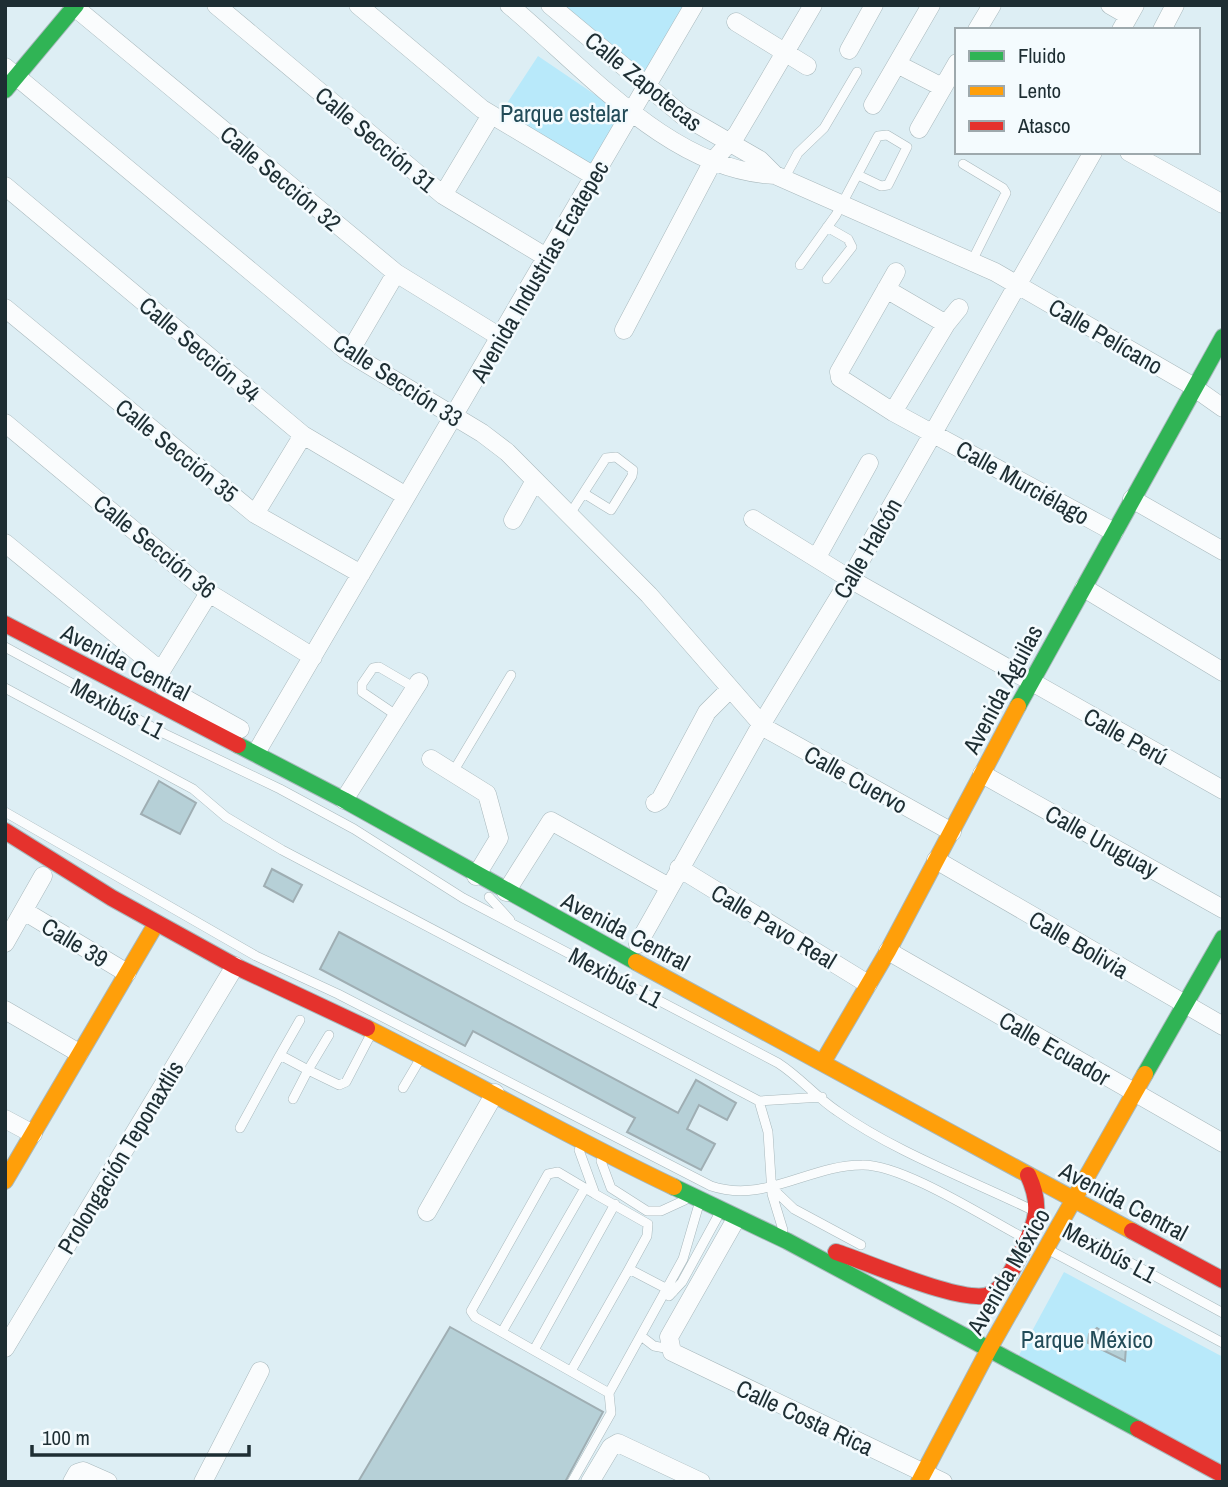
<svg xmlns="http://www.w3.org/2000/svg" width="1228" height="1487" font-family="'Archivo Narrow',sans-serif">
<style>
.green{fill:#b8e9fa}
.building{fill:#b6d0d7;stroke:#9faeb3;stroke-width:2}
.lines{fill:none;stroke-linecap:round;stroke-linejoin:round}
.lane-casing{stroke:#a8b8bc;stroke-width:10}
.street-casing{stroke:#a8b8bc;stroke-width:19}
.fast-casing{stroke:#a8b8bc;stroke-width:18}
.slow-casing{stroke:#a8b8bc;stroke-width:18}
.jam-casing{stroke:#a8b8bc;stroke-width:18}
.lane{stroke:#fafcfd;stroke-width:9}
.street{stroke:#fafcfd;stroke-width:18}
.fast{stroke:#30b455;stroke-width:16}
.slow{stroke:#ff9f0a;stroke-width:16}
.jam{stroke:#e5322d;stroke-width:16}
.labels{text-anchor:middle;dominant-baseline:central;stroke-width:5;stroke-linejoin:round;paint-order:stroke}
.street-label{font-size:24px;fill:#1e2e33;stroke:#f4fbfe}
.park-label{font-size:24px;fill:#224b58;stroke:#f4fbfe}
</style>
<rect width="100%" height="100%" fill="#ddeef4"/>
<path class="green" d="M560 5H689L647 75Z
M538 56 625 115 589 169 502 111Z
M1064 1272 1223 1357V1467L1018 1357Z"/>
<path class="building" d="M159 781 196 803 180 834 141 814Z
M272 869 302 885 293 902 264 886Z
M339 932 678 1113 696 1080 736 1103 727 1120 699 1105 687 1129 715 1144 701 1170 627 1132 635 1118 473 1031 465 1046 320 969Z
M450 1327 603 1412 565 1482H358Z
M1097 1328 1126 1347 1125 1361 1088 1343 1089 1334Z"/>
<g class="lines">
<g class="lane-casing">
<path id="lane" d="M963 164 1003 188 1006 193 972 261
M784 179 798 153 824 128 857 72
M800 265 836 215 878 136 887 135 907 147 888 185 881 186 858 175
M827 279 852 247 848 239 827 227
M568 517 606 458 616 457 633 470 632 476 611 510 585 494
M5 647 165 734 280 789 354 829 463 898 778 1063C800 1077 816 1097 837 1111 895 1152 966 1178 1030 1209
M5 688 193 789 226 817 282 850 759 1101
M396 715 362 692V684L373 668 379 667 415 688
M453 772 511 675
M5 812 256 956 338 994 711 1186C765 1204 809 1165 862 1165 902 1164 984 1217 1022 1237
M489 897 510 920
M329 1035 308 1070 339 1085 346 1082 370 1036
M403 1088 419 1061
M293 1099 308 1070 280 1055 300 1020
M240 1128 280 1055
M579 1150 595 1194 648 1224 647 1236 629 1269 673 1292
M601 1161 611 1188 647 1211H661L685 1200
M772 1188 794 1209 861 1245
M595 1194 558 1172 548 1174 471 1311 475 1317 609 1393
M1061 1225 1223 1313
M783 1230 772 1194 768 1132 759 1101 822 1097
M1047 1249 1223 1343
M669 1296 682 1282 718 1216
M502 1332 585 1188
M641 1336 654 1346 670 1349
M534 1350 615 1204
M571 1371 629 1269
M572 1482 611 1413 609 1393 683 1259 699 1204"/>
</g>
<g class="street-casing">
<path id="street" d="M72 5 396 273 500 337
M216 5 443 195 546 257
M358 5 482 109 594 176
M509 5C585 68 671 171 775 175L995 272 1189 384 1223 408
M550 5 682 115 760 160 775 175
M1110 5 1129 16
M736 22 807 66
M977 30 992 5
M1121 30 1135 5
M1162 30 1175 5
M849 50 874 5
M897 64 942 87
M5 67 349 353 482 433 507 452 649 595 765 728 952 832
M873 105 931 5
M919 129 957 63
M1129 152 1223 204
M5 186 303 435 406 496
M443 195 491 115
M896 272 839 372 840 378 893 412 1114 532
M886 289 946 324
M5 308 255 514 361 574
M624 330 713 161 737 134 813 5
M349 353 396 273
M893 412 946 324 959 308
M5 423 209 593 313 657
M1132 499 1223 551
M255 514 303 435
M753 519 850 579 1223 790
M513 520 534 482
M5 543 161 671 160 679 163 686 240 729
M817 557 869 463
M1084 588 1223 672
M161 671 209 593
M256 753 694 5
M431 759 487 794 499 838 476 876
M982 774 1223 909
M344 800 419 682
M655 803 660 800 707 712 730 689
M936 860 1223 1026
M679 868 868 984
M506 892 551 821 669 887
M24 911 127 973
M5 943 43 876
M638 944 761 725 850 579 1093 152
M888 951 1223 1143
M5 1010 79 1053
M5 1119 33 1134
M427 1212 495 1093
M736 1219 669 1337 672 1352 943 1482
M5 1348 235 966
M72 1482 77 1473 83 1471 108 1482
M203 1482 260 1371
M590 1482 611 1447 618 1443 701 1482"/>
</g>
<g class="fast-casing">
<path id="fast" d="M5 90 76 5
M1018 706 1223 337
M238 745 344 800 636 962
M1145 1074 1223 938
M674 1187 787 1241 1138 1429"/>
</g>
<g class="slow-casing">
<path id="slow" d="M636 962 1132 1231
M367 1028C470 1080 570 1138 674 1187
M823 1062 888 951 1018 706
M5 1181 156 924
M919 1482 989 1349 1145 1074"/>
</g>
<g class="jam-casing">
<path id="jam" d="M5 624 238 745
M5 831 112 898 235 966 367 1028
M1132 1231 1223 1280
M836 1252C865 1261 967 1307 991 1294 1006 1286 1014 1266 1022 1251 1037 1222 1042 1205 1028 1175
M1138 1429 1223 1475"/>
</g>
<use href="#lane" class="lane"/>
<use href="#street" class="street"/>
<use href="#fast" class="fast"/>
<use href="#slow" class="slow"/>
<use href="#jam" class="jam"/>
</g>
<g class="labels">
<g class="street-label">
<text transform="translate(644 81) rotate(39)">Calle Zapotecas</text>
<text transform="translate(376 139) rotate(40)">Calle Sección 31</text>
<text transform="translate(281 178) rotate(40)">Calle Sección 32</text>
<text transform="translate(539 271) rotate(-60)">Avenida Industrias Ecatepec</text>
<text transform="translate(1106 336) rotate(30)">Calle Pelícano</text>
<text transform="translate(200 349) rotate(40)">Calle Sección 34</text>
<text transform="translate(398 380) rotate(33)">Calle Sección 33</text>
<text transform="translate(177 450) rotate(39)">Calle Sección 35</text>
<text transform="translate(1023 482) rotate(29)">Calle Murciélago</text>
<text transform="translate(155 546) rotate(39)">Calle Sección 36</text>
<text transform="translate(867 548) rotate(-60)">Calle Halcón</text>
<text transform="translate(126 662) rotate(27)">Avenida Central</text>
<text transform="translate(1002 689) rotate(-62)">Avenida Águilas</text>
<text transform="translate(118 708) rotate(28)">Mexibús L1</text>
<text transform="translate(1126 736) rotate(29)">Calle Perú</text>
<text transform="translate(856 779) rotate(29)">Calle Cuervo</text>
<text transform="translate(1102 841) rotate(29)">Calle Uruguay</text>
<text transform="translate(774 926) rotate(31)">Calle Pavo Real</text>
<text transform="translate(626 931) rotate(28)">Avenida Central</text>
<text transform="translate(75 942) rotate(31)">Calle 39</text>
<text transform="translate(1079 944) rotate(30)">Calle Bolivia</text>
<text transform="translate(616 977) rotate(28)">Mexibús L1</text>
<text transform="translate(1055 1048) rotate(30)">Calle Ecuador</text>
<text transform="translate(120 1157) rotate(-59)">Prolongación Teponaxtlis</text>
<text transform="translate(1124 1201) rotate(28)">Avenida Central</text>
<text transform="translate(1110 1252) rotate(28)">Mexibús L1</text>
<text transform="translate(1008 1271) rotate(-60)">Avenida México</text>
<text transform="translate(805 1417) rotate(25)">Calle Costa Rica</text>
</g>
<g class="park-label">
<text x="564" y="113">Parque estelar</text>
<text x="1087" y="1339">Parque México</text>
</g>
</g>
<rect width="1228" height="1487" fill="none" stroke="#1e2e33" stroke-width="14"/>
<rect x="955" y="28" width="245" height="126" fill="#f4fbfe" stroke="#9ea9ad" stroke-width="2"/>
<rect x="969" y="51" width="35" height="10" fill="#30b455" stroke="#9ea9ad" stroke-width="2"/>
<text x="1018" y="63" font-size="21" fill="#1e2e33">Fluido</text>
<rect x="969" y="86" width="35" height="10" fill="#ff9f0a" stroke="#9ea9ad" stroke-width="2"/>
<text x="1018" y="98" font-size="21" fill="#1e2e33">Lento</text>
<rect x="969" y="121" width="35" height="10" fill="#e5322d" stroke="#9ea9ad" stroke-width="2"/>
<text x="1018" y="133" font-size="21" fill="#1e2e33">Atasco</text>
<path d="M32 1445v10h217v-10" fill="none" stroke="#1e2e33" stroke-width="3.5"/>
<text x="42" y="1445" font-size="21" fill="#1e2e33" stroke="#f4fbfe" stroke-width="5" paint-order="stroke">100 m</text>
</svg>
